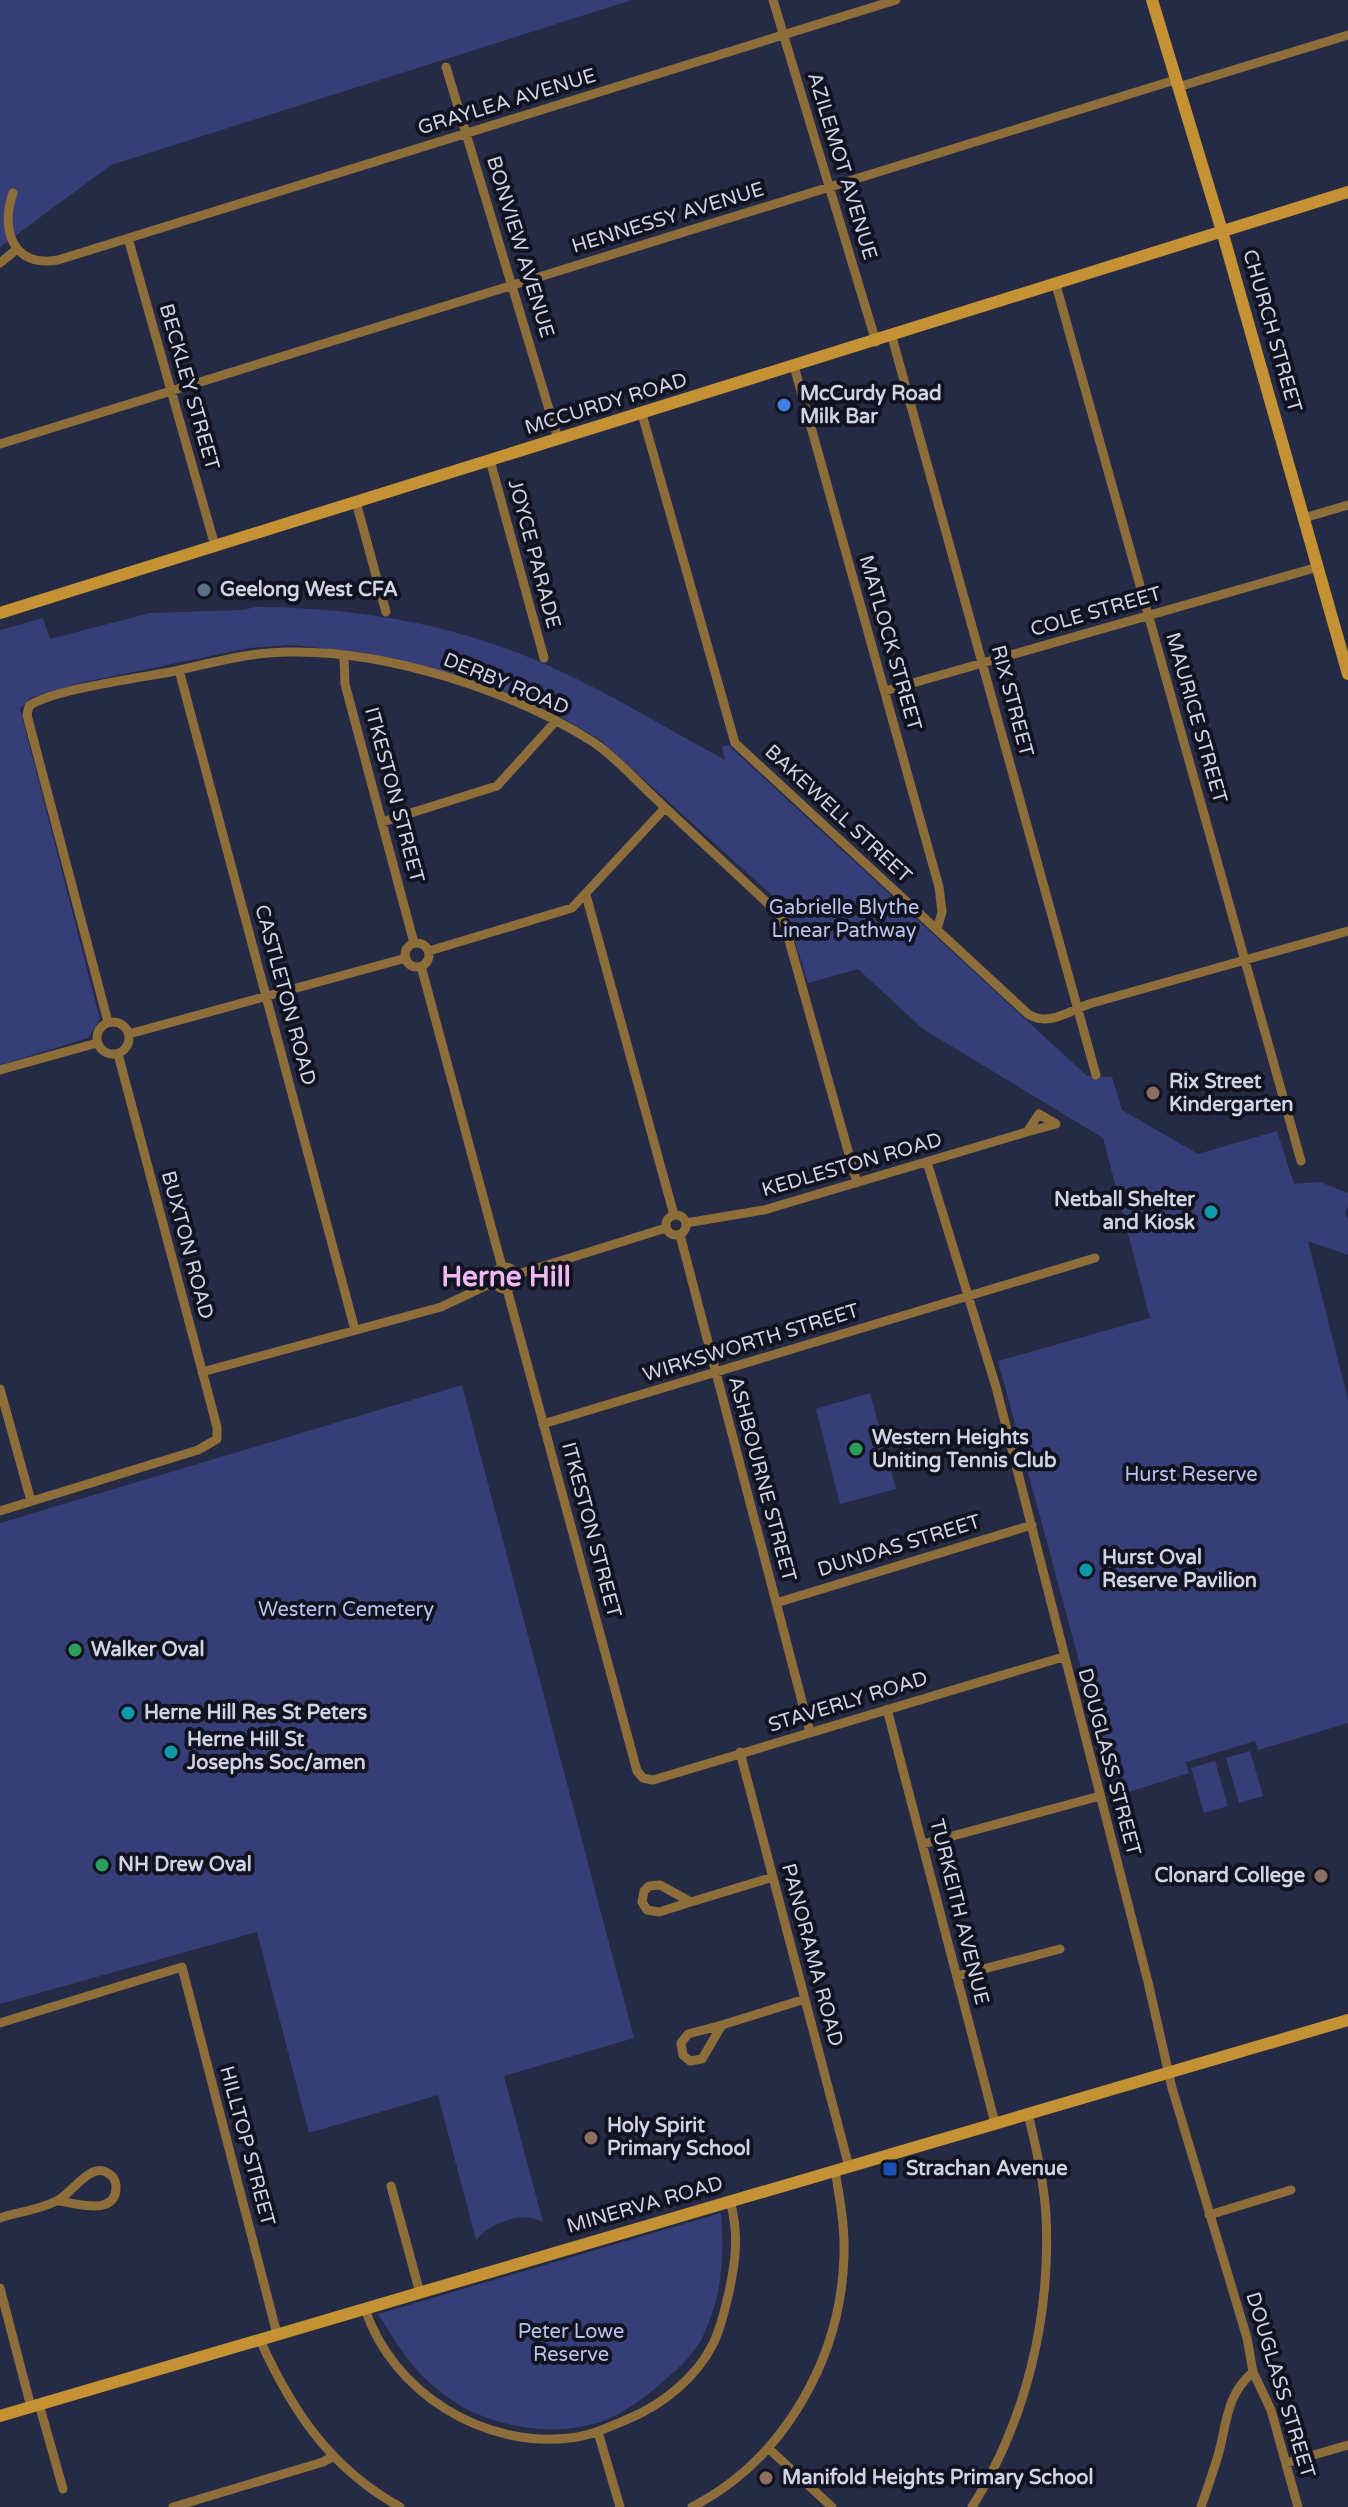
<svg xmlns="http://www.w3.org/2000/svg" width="1348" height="2507" font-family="'Varela Round',sans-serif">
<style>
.green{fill:#353e77}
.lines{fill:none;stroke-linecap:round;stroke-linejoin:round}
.street{stroke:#8d6d39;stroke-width:9}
.secondary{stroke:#c49135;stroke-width:12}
.shop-dot{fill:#3f7fe0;stroke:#111420;stroke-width:3}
.service-dot{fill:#5c6f8a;stroke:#111420;stroke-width:3}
.education-dot{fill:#8d6e63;stroke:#111420;stroke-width:3}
.culture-dot{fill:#0f9aa8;stroke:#111420;stroke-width:3}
.leisure-dot{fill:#2e9e5b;stroke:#111420;stroke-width:3}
.transit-dot{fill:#1a4fb4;stroke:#111420;stroke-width:3}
.labels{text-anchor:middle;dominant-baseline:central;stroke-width:8;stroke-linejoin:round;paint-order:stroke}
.street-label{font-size:20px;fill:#cfd3e4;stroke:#111420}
.poi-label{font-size:20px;font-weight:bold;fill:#cfd3e4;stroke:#111420;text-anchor:start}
.park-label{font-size:20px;fill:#b9c4ee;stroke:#111420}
.district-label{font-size:28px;font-weight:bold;fill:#f1b8f2;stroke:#111420}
</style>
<rect width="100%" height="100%" fill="#252b44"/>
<path class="green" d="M0 0H632L111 165 0 247Z
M255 607C355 607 455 624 547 665 608 692 666 728 725 760L722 747 728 745 1087 1076 1112 1077 1122 1110 1198 1154 1277 1131 1294 1184 1320 1182 1348 1193V1207L1345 1213 1348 1219V1255L1308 1241 1348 1400V1723L1258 1750 1255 1741 1186 1762 1189 1773 1113 1797 1109 1772 998 1361 1150 1318 1103 1138 923 1029 858 969 808 983 784 906 599 739 545 708 519 699 368 653 290 645 249 648 80 683 30 698 20 709 100 1019 88 1038 0 1065V630L43 618 50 639 150 613 243 610Z
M462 1385 634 2038 504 2076 543 2222C520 2211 492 2222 476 2240L438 2095 309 2133 257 1932 0 2004V1523Z
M870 1393 896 1489 840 1504 816 1409Z
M1250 1751 1263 1796 1239 1803 1226 1758Z
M1215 1761 1228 1806 1204 1813 1191 1768Z
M721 2213C725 2258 722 2297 702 2338 694 2354 679 2368 666 2379 646 2397 620 2417 594 2424 543 2438 478 2424 438 2390 412 2369 395 2342 378 2314Z"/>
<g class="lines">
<path class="street" d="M773 0 876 342
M446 67 558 439
M1178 87 1348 35
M13 193C0 230 13 268 58 260L896 0
M128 238 215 546
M0 263 17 249
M1056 285 1301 1161
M892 337 1096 1075
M794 366 939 887 942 912 937 929
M642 414 735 743 1028 1014C1048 1027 1069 1011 1089 1004L1348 931
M0 444 1175 80
M490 460 544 658
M356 502 386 612
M1304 518 1348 505
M344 656 345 684 414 943
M179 670 355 1330
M885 691 1318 567
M382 822 497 786 555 722
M586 895 674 1215
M405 955a12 12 0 1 1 24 0a12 12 0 1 1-24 0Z
M429 951 572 908 665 808
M421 966 502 1267
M97 1038a16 16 0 1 1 32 0a16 16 0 1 1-32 0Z
M108 1022 27 715 29 706C51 690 138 678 170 672 209 664 248 652 289 652 386 650 511 690 593 742 616 757 636 781 656 799 697 838 739 876 780 915L785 926 857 1183
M129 1034 406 958
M0 1070 97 1043
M927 1162 996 1387 1148 1982 1172 2088 1247 2338 1253 2372 1271 2410 1298 2507
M666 1225a10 10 0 1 1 20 0a10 10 0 1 1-20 0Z
M686 1223 764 1210 1027 1132 1039 1114 1056 1124 1027 1132
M680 1235 810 1732
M494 1278a11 11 0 1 1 22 0a11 11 0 1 1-22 0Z
M515 1275 666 1228
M507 1289 637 1771 643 1778 653 1780 1063 1657
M202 1372 441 1307 494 1282
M0 1389 31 1501
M543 1424 1095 1258
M0 1511 198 1450 217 1439V1427L118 1054
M776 1603 1032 1525
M887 1709 995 2123
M740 1752 849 2167
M923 1844 1100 1796
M660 1885 691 1902 659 1912 647 1910 642 1902 644 1891 649 1886Z
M691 1902 773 1877
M957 1976 1060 1949
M0 2023 182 1967 277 2334
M722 2025 702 2059 690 2061 683 2055 681 2043 688 2034Z
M722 2025 805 1999
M391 2186 420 2293
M1209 2215 1291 2190
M0 2218C18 2212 44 2209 60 2199 73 2191 90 2164 106 2172 112 2175 116 2180 116 2187 116 2217 76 2203 59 2201
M0 2288 31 2407
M365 2309C393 2393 483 2448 570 2438 590 2436 609 2427 628 2419 662 2405 696 2378 713 2344 721 2328 725 2309 729 2292 736 2260 739 2232 730 2201
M260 2340C292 2411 330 2468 400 2507
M39 2404 63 2489
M598 2432 620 2507
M768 2448 832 2507
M1286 2463 1348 2445
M173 2507 323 2462 332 2457
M692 2507C784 2460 841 2358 844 2256 845 2227 840 2199 835 2171
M972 2507C1026 2421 1051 2317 1046 2216 1044 2181 1036 2147 1028 2114
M1201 2507C1207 2489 1214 2470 1219 2452 1227 2421 1227 2394 1253 2372"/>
<path class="secondary" d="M1152 0 1222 231 1348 674
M0 613 1348 192
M0 2416 1348 2020"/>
</g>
<circle class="shop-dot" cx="784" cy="405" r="8"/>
<circle class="service-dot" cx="204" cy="590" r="8"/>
<g class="education-dot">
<circle cx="1153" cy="1093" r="8"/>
<circle cx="1321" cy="1876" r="8"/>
<circle cx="591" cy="2138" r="8"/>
<circle cx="766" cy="2478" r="8"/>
</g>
<g class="culture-dot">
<circle cx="1211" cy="1212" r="8"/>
<circle cx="1086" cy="1570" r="8"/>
<circle cx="128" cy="1713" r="8"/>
<circle cx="171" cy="1752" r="8"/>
</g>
<g class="leisure-dot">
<circle cx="856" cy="1449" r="8"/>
<circle cx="75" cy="1650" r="8"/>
<circle cx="102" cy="1865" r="8"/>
</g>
<rect class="transit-dot" x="882" y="2161" width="16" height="16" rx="4"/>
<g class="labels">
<g class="street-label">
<text transform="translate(507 102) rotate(-17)">GRAYLEA AVENUE</text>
<text transform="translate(842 166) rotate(73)">AZILEMOT AVENUE</text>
<text transform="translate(668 218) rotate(-17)">HENNESSY AVENUE</text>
<text transform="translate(520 247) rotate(73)">BONVIEW AVENUE</text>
<text transform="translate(1272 331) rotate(74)">CHURCH STREET</text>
<text transform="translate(189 387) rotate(74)">BECKLEY STREET</text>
<text transform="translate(606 404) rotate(-17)">MCCURDY ROAD</text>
<text transform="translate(534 554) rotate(75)">JOYCE PARADE</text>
<text transform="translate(1096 612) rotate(-16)">COLE STREET</text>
<text transform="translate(890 643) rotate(74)">MATLOCK STREET</text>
<text transform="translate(506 684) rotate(22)">DERBY ROAD</text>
<text transform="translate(1012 701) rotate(75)">RIX STREET</text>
<text transform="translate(1196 718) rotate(74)">MAURICE STREET</text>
<text transform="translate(394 795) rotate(75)">ITKESTON STREET</text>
<text transform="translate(838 814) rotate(43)">BAKEWELL STREET</text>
<text transform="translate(285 995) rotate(75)">CASTLETON ROAD</text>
<text transform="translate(852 1165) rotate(-16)">KEDLESTON ROAD</text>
<text transform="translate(187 1245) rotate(75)">BUXTON ROAD</text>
<text transform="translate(751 1343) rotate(-17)">WIRKSWORTH STREET</text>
<text transform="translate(762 1479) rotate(75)">ASHBOURNE STREET</text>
<text transform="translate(591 1530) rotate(75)">ITKESTON STREET</text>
<text transform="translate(899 1546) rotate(-17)">DUNDAS STREET</text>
<text transform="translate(848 1702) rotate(-17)">STAVERLY ROAD</text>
<text transform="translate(1109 1762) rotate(75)">DOUGLASS STREET</text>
<text transform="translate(959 1912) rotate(76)">TURKEITH AVENUE</text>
<text transform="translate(812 1955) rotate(75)">PANORAMA ROAD</text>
<text transform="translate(247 2146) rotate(75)">HILLTOP STREET</text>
<text transform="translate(645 2205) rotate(-16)">MINERVA ROAD</text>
<text transform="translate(1280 2385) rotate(73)">DOUGLASS STREET</text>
</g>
<g class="poi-label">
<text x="800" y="394">McCurdy Road<tspan x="800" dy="23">Milk Bar</tspan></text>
<text x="220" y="590">Geelong West CFA</text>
<text x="1169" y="1082">Rix Street<tspan x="1169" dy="23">Kindergarten</tspan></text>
<text x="1195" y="1200" text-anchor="end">Netball Shelter<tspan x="1195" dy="23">and Kiosk</tspan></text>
<text x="872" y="1438">Western Heights<tspan x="872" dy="23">Uniting Tennis Club</tspan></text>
<text x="1102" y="1558">Hurst Oval<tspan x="1102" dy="23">Reserve Pavilion</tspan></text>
<text x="91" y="1650">Walker Oval</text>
<text x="144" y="1713">Herne Hill Res St Peters</text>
<text x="187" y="1740">Herne Hill St<tspan x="187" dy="23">Josephs Soc/amen</tspan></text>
<text x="118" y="1865">NH Drew Oval</text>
<text x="1305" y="1876" text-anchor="end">Clonard College</text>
<text x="607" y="2126">Holy Spirit<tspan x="607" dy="23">Primary School</tspan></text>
<text x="906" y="2169">Strachan Avenue</text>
<text x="782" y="2478">Manifold Heights Primary School</text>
</g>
<g class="park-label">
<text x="844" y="908">Gabrielle Blythe<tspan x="844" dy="23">Linear Pathway</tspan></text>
<text x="1191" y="1475">Hurst Reserve</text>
<text x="346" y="1610">Western Cemetery</text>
<text x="571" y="2332">Peter Lowe<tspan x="571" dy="23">Reserve</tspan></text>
</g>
<g class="district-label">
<text x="506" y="1277">Herne Hill</text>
</g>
</g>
</svg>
